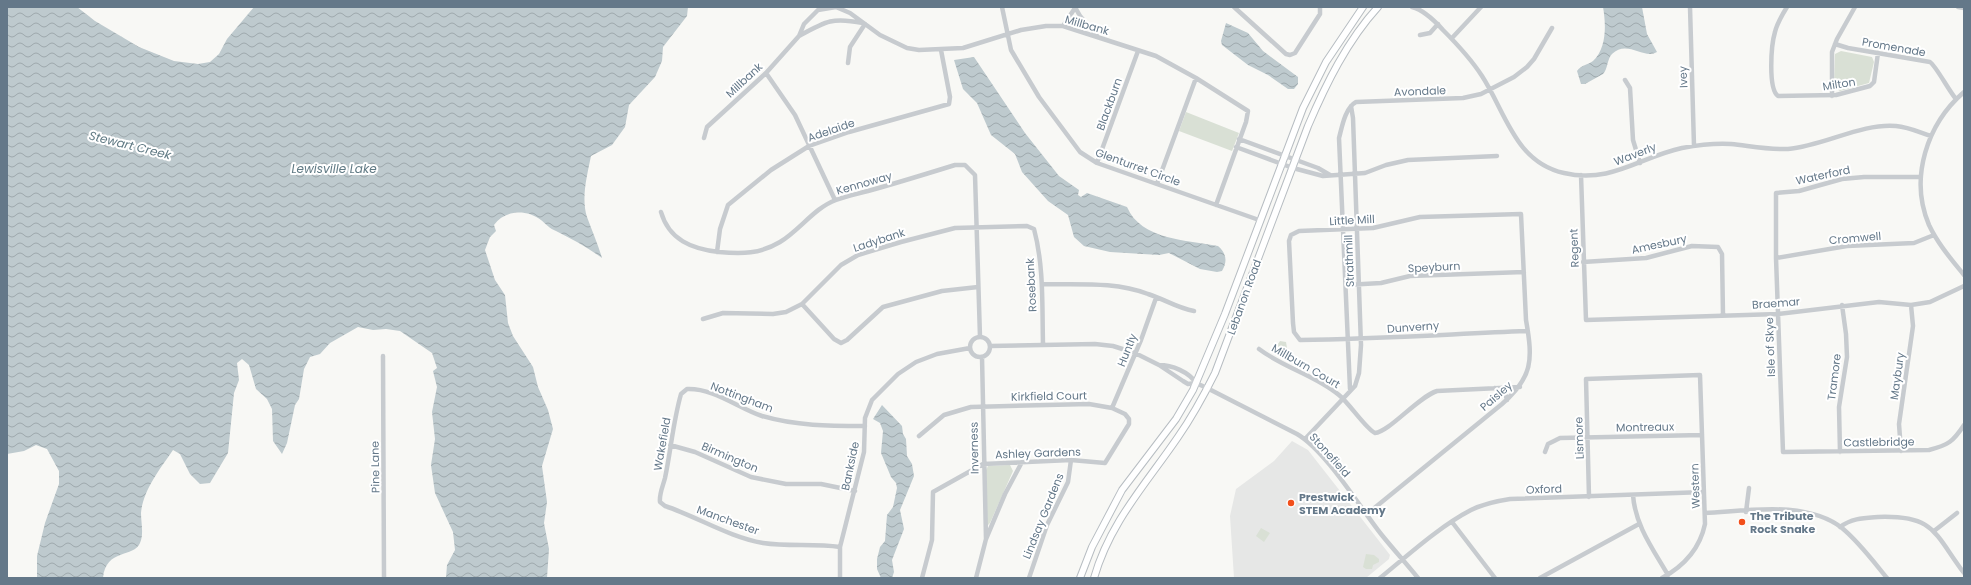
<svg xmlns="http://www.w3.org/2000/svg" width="1971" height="585" font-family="Poppins,sans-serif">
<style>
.built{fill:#e6e7e6}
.green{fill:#d9e0d5}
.water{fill:url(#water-waves)}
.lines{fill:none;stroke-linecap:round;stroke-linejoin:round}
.secondary-casing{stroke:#b7bdc2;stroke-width:8}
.street{stroke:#c7cbcf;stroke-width:4.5}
.secondary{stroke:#fff;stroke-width:6}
.poi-dot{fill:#f24f1b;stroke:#fff;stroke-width:1.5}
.labels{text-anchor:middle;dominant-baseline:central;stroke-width:4;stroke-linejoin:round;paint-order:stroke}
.street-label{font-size:11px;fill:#647889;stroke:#fff}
.poi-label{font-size:11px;font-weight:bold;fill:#647889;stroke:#fff;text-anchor:start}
.water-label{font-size:12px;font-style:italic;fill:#607a84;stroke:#fff}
</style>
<defs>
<pattern id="water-waves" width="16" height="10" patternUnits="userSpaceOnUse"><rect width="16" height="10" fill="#becace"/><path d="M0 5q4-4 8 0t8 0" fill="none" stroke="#9ea9ad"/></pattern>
</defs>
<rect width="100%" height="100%" fill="#f8f8f5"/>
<path class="built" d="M1292 441 1308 450 1390 555 1389 559 1366 578H1234L1230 516 1236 489 1274 461Z"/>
<path class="green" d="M1841 51 1872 57 1874 62 1869 83 1840 91 1834 87 1835 54Z
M1186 112 1239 133 1232 151 1179 131Z
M1280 341 1286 342 1287 348 1291 352V357C1282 357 1279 355 1276 347Z
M1010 465 1013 471 990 523 987 526 986 470 988 466Z
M1261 528 1270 533 1264 542 1256 536Z
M1366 554 1374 555 1379 559V562L1373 565 1372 569H1366L1363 567Z"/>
<path class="water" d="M7 7H77L95 21 139 47 174 61 198 64 210 62 219 54 227 39 254 7H688L687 16 663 47 662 61 655 77 629 105 625 127 612 145 591 156C587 176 581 198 587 217 592 231 598 244 602 258 587 247 572 239 556 231 550 229 546 224 541 220 526 209 505 210 494 225L496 231 490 237 485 250 495 280 505 295 508 323 513 336 533 367 538 387 548 410 553 429 542 466 547 502 544 523 549 549 547 578H446L447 565 455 550 453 532 435 493 431 465 435 439 432 412 437 387 433 371 437 368 432 353 400 331 386 329 373 330 358 327 330 343 320 354 310 357 304 369 299 399 295 405 287 443 282 454 273 441 272 409 267 399 256 389 249 365 242 359 237 363 239 380 234 393 228 453 210 483 200 484 190 474 180 454 173 450C160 469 143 490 141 513 141 522 144 534 140 543 134 558 106 548 103 578H37V556L45 523 59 484V471L47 449 36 445 24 451 7 454Z
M1603 7H1642L1647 34 1657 52C1644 60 1627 39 1612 54 1607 59 1608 69 1603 74L1585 84H1581L1577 71C1581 65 1588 65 1593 61 1607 48 1606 24 1603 7Z
M1226 23 1248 33 1263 51 1298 77V84L1294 89H1288L1268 75 1248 65 1222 45 1221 41Z
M974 57 1025 133 1059 176 1079 190 1078 195 1081 197 1087 193 1127 207C1141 240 1187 240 1218 246 1226 253 1228 261 1222 271L1217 272 1200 269 1169 253 1159 255 1110 252 1084 246 1074 237 1068 215 1048 201 1022 172 1015 154 991 135 977 103 963 89 954 60Z
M882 405 902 426 903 434 906 439 907 456 912 464 914 476 900 510 904 529 892 560 894 572 892 578H881L877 569V559L880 547 885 541 887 515 893 507 897 488 896 483 891 477 881 453 883 431 880 423 873 419Z"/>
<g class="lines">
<g class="secondary-casing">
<path id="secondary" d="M1080 578 1092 547 1122 490 1176 419 1193 390 1225 314 1303 108 1326 62 1363 7
M1094 578C1110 522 1146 484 1178 437 1192 417 1204 395 1215 373L1308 126C1326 84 1347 41 1378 7"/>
</g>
<path class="street" d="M1002 7 1011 50 1039 97 1080 152 1097 163 1259 220
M1075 7 1080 16 1097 36
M1234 7 1286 54 1290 55 1295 53 1320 14V7
M1412 7C1424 10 1434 20 1443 30 1457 44 1471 59 1482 76 1506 113 1515 162 1564 173 1611 184 1640 157 1682 148 1698 145 1715 143 1731 144 1750 146 1769 150 1788 149 1824 146 1861 123 1896 126 1908 127 1919 132 1931 136
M1690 7 1694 146
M1787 7C1782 15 1777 23 1775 32 1771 45 1768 89 1778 96L1836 95 1870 86 1874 82 1878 53
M1958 7 1964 8
M1063 26 1075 8
M1420 35 1430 33 1438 24
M799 36C826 21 832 17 863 23
M1452 38 1481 7
M1835 44 1848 48 1930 62C1936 66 1949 91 1956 99
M848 63 850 47 865 24
M766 73 795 115 835 200
M1625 80 1630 88 1633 140 1640 163
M1964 92C1927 124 1909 178 1929 225 1938 244 1951 259 1964 275
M1832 96V52L1837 39 1855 7
M704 138 707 127 766 73 799 36 804 24 818 10 836 7 850 13 880 35 907 48 919 50 963 48 1021 30 1046 26H1063L1156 56 1196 78 1248 111 1246 122 1216 205
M1239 139 1318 168 1330 175
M1236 147 1293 168 1323 176 1365 173 1386 165 1408 160 1497 156
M1097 163 1138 51
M1581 175 1586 320 1778 314 1879 302 1911 305 1930 302 1964 286
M1921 177H1864L1842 179 1799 191 1776 193V258L1783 452 1929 450C1948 445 1953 442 1964 425
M1157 184 1196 78
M661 212C669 240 692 249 719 252 742 254 760 254 780 242 800 230 814 208 836 200 846 196 857 194 868 191 897 183 926 174 955 165H965L975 175 980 337
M717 252 720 229 728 205 771 170 809 146 849 132 949 104 950 97 941 50
M1776 258 1847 246 1914 243 1934 235
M1583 262 1646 258 1692 246 1718 247 1722 254 1723 315
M1042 284C1077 285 1114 281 1148 294 1164 299 1177 308 1194 311
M1346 285 1381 283 1410 276 1524 272
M802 304 834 339 841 343 847 340 883 307 942 291 978 287
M703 319 723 313 773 314 786 312 802 304 841 265 858 255 901 242 955 228 1027 226 1034 229C1044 266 1042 306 1043 344
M970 347a10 10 0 1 1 20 0a10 10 0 1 1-20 0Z
M990 346 1095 344 1113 346 1135 353 1159 365 1183 381 1188 384 1196 383 1207 388 1297 434C1326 451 1359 506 1381 534 1393 549 1406 563 1418 578
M1259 349C1284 368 1315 375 1339 395 1349 403 1366 429 1375 433 1389 432 1418 397 1437 391L1520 387
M383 356 384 578
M982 357 986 539
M1159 365C1172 365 1189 372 1196 383
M1495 388 1505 393 1507 400
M1350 389 1339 138C1342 127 1345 108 1356 102L1463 98 1481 94 1514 77 1527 67 1534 59 1552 28
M1112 408 1141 340 1156 298
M919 436 944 415 971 407 1089 404 1112 408 1125 414 1129 419V424L1105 463 1071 460 983 464 933 492 932 540 922 578
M1305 439 1355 386 1359 373 1361 345 1353 118 1351 106
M670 445 695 452 751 477 786 484H821L855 491
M1901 451 1899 424 1913 326 1911 305
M1545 452 1548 444 1560 438 1702 435
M1840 452 1839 407 1847 357 1846 334 1842 305
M1633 495C1635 525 1653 549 1668 575
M1589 497 1586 379 1700 375 1705 524C1700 548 1684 566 1662 578
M1746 512 1749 488
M1705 513C1747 511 1806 500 1842 528 1859 542 1873 561 1887 578
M1367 514 1502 404C1533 377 1533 360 1526 320L1521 214 1420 217 1373 228 1299 231 1291 235 1289 241 1293 323 1294 332 1300 340C1376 339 1452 334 1528 331
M1452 522 1495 578
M1840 527C1852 518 1864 518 1878 517 1935 515 1934 533 1964 573
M1934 531 1957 513
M840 547C814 543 789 547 763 543 729 537 698 517 665 506L660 502C659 494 663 486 665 478 671 450 673 422 681 394L687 389C714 388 738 408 762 416 796 426 829 426 865 426
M840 578V547L864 452 865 418 872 400 898 374 916 362 937 354 970 348
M976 578 986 539 1005 494 1022 462
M1029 578 1047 525 1068 482 1071 460
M1380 578C1407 556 1440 526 1471 510 1483 504 1497 501 1510 499L1704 492
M1540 578 1639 524"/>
<use href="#secondary" class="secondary"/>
</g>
<g class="poi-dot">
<circle cx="1291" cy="503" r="4"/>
<circle cx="1742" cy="522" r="4"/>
</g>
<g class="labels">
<g class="street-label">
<text transform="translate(1087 25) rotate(16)">Millbank</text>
<text transform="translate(1894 47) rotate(10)">Promenade</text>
<text transform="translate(1683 77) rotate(-92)">Ivey</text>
<text transform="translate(744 80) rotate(-43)">Millbank</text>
<text transform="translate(1839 84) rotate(-9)">Milton</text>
<text transform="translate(1420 91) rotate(-2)">Avondale</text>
<text transform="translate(1109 104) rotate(-70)">Blackburn</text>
<text transform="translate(831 130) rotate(-19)">Adelaide</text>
<text transform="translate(1635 154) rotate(-21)">Waverly</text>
<text transform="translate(1138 167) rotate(20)">Glenturret Circle</text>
<text transform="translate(1823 175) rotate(-12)">Waterford</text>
<text transform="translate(864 183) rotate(-16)">Kennoway</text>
<text transform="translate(1352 220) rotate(-3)">Little Mill</text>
<text transform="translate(1855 238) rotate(-5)">Cromwell</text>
<text transform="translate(879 240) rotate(-18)">Ladybank</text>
<text transform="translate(1659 244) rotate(-12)">Amesbury</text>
<text transform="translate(1574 248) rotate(-92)">Regent</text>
<text transform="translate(1349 261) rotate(-92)">Strathmill</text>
<text transform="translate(1434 267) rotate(-3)">Speyburn</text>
<text transform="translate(1031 285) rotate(-93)">Rosebank</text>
<text transform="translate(1244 297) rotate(-70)">Lebanon Road</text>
<text transform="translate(1776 303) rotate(-4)">Braemar</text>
<text transform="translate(1413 327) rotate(-4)">Dunverny</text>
<text transform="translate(1770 347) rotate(-92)">Isle of Skye</text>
<text transform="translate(1127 350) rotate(-68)">Huntly</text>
<text transform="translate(1306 366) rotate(30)">Millburn Court</text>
<text transform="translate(1897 376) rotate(-82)">Maybury</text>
<text transform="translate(1834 377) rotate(-83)">Tramore</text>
<text transform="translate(1049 396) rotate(-1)">Kirkfield Court</text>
<text transform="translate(1496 396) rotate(-41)">Paisley</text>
<text transform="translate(742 397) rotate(21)">Nottingham</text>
<text transform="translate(1645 427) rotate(-1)">Montreaux</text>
<text transform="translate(1579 438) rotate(-92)">Lismore</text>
<text transform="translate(1879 442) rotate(-1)">Castlebridge</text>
<text transform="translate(662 444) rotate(-80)">Wakefield</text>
<text transform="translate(974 448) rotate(-91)">Inverness</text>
<text transform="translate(1038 453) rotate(-2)">Ashley Gardens</text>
<text transform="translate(1330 455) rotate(48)">Stonefield</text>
<text transform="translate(730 457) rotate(23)">Birmington</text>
<text transform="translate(850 466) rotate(-78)">Bankside</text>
<text transform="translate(375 467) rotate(-91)">Pine Lane</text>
<text transform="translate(1695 486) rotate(-92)">Western</text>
<text transform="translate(1544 489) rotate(-2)">Oxford</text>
<text transform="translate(1043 516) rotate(-68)">Lindsay Gardens</text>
<text transform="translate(728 520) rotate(20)">Manchester</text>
</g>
<g class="poi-label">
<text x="1299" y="497">Prestwick<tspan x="1299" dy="13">STEM Academy</tspan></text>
<text x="1750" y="516">The Tribute<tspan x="1750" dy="13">Rock Snake</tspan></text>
</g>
<g class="water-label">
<text transform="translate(130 145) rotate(14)">Stewart Creek</text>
<text x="334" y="168">Lewisville Lake</text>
</g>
</g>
<rect width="1971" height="585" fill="none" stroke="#647889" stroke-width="16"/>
</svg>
